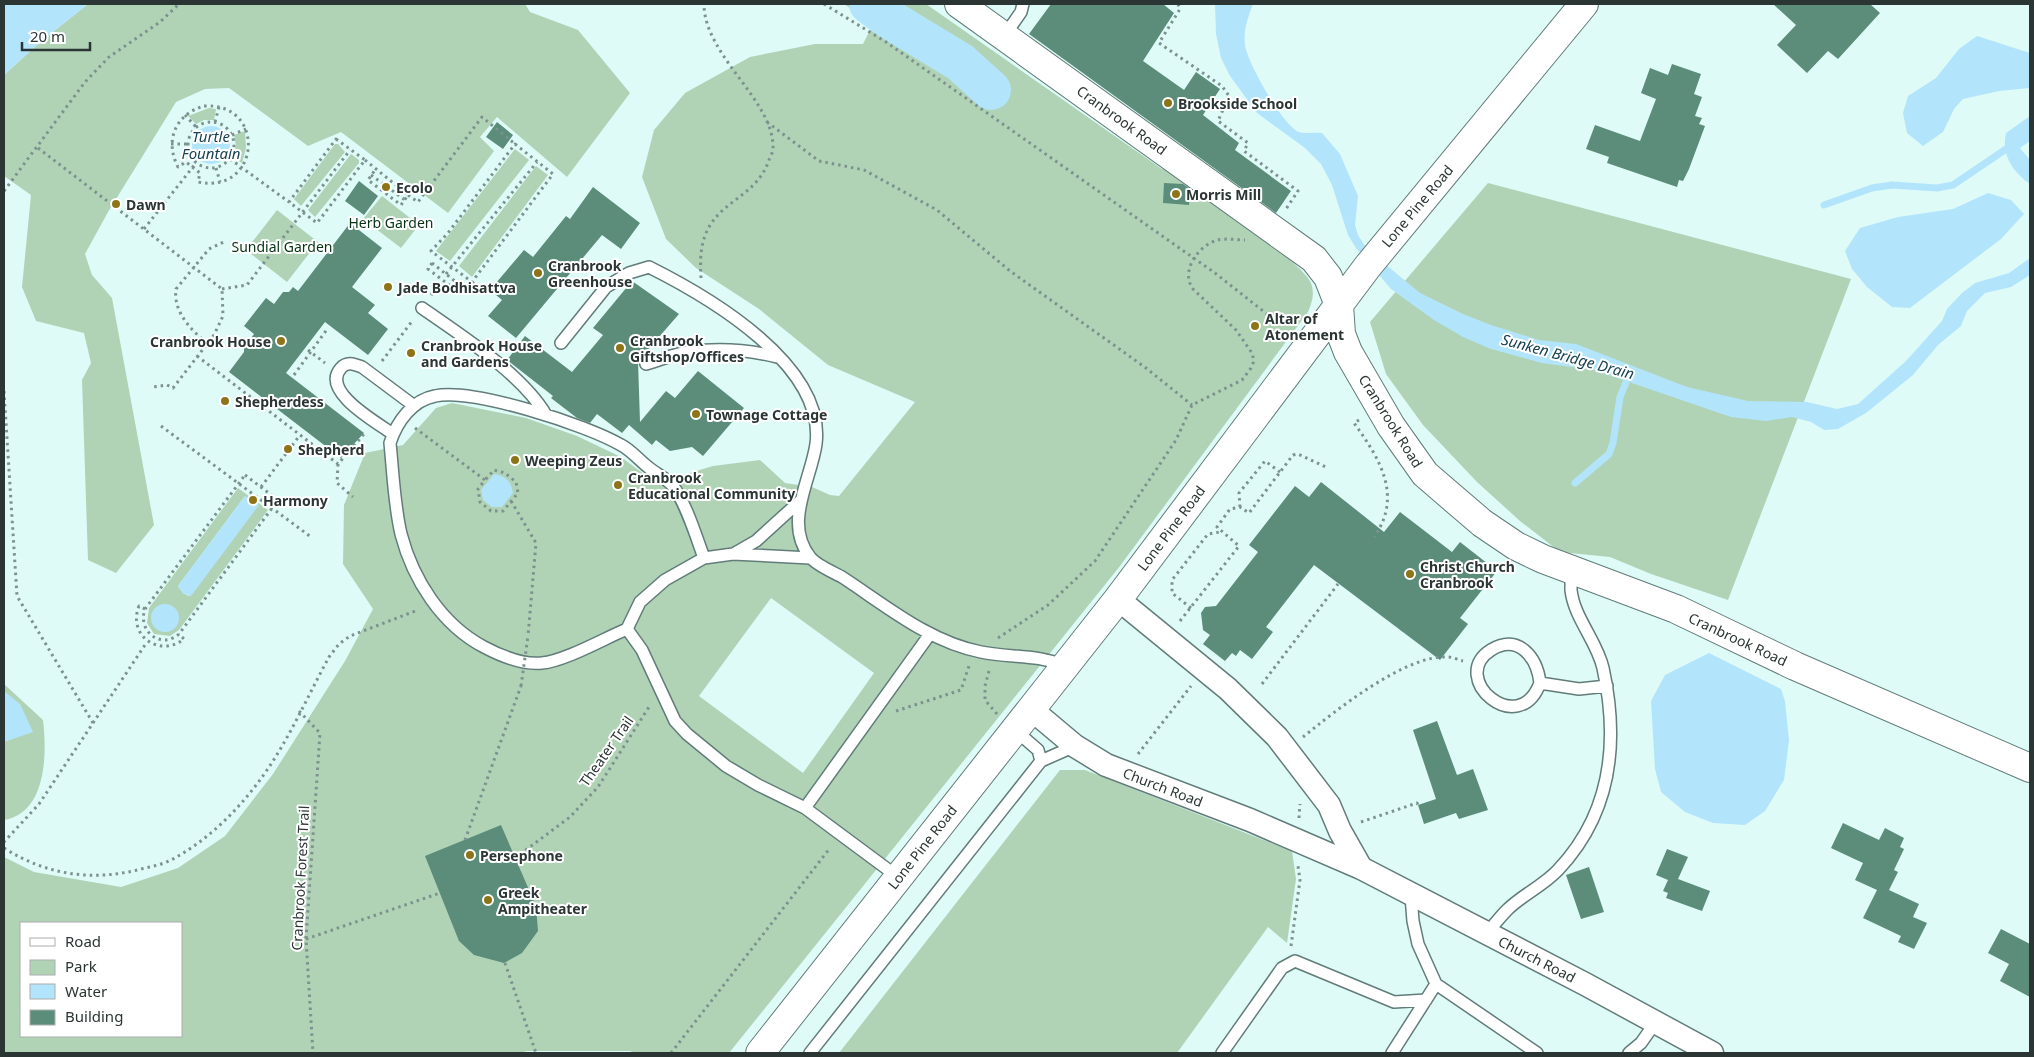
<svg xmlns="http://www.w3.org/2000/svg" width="2034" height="1057" font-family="'Noto Sans',sans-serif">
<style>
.green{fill:#b0d3b6;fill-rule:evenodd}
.water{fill:#b2e5fc}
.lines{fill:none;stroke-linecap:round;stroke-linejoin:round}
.stream{stroke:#b2e5fc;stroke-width:7}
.river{stroke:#b2e5fc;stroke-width:40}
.building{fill:#5b8d7a}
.service-casing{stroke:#617c79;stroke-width:14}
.minor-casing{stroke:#617c79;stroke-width:25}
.tertiary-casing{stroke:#617c79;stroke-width:30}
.path{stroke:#7d918f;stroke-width:3;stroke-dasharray:2.5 4;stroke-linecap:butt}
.service{stroke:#fff;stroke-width:11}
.minor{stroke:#fff;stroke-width:22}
.tertiary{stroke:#fff;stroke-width:28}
.path-bridge{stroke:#7d918f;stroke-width:3;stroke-dasharray:2.5 4;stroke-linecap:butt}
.poi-dot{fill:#8d7418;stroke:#fff;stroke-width:2}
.labels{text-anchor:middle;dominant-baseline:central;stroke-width:4;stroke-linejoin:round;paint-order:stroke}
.poi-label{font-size:14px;font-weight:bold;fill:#2a3534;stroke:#fff;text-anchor:start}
.street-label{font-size:14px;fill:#2a3534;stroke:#fff}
.park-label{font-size:14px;fill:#053314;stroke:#fff}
.water-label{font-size:15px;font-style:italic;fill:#164152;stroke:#fff}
</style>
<rect width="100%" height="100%" fill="#defbf8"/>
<path class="green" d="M88 4H525L530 12 578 30 630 93 567 177 497 117 480 137 494 151 448 213 341 132 308 146 229 88 205 89 176 102 108 212 85 254 92 275 112 298 154 525 116 573 88 560 82 380 91 363 84 333 36 321 22 287 31 195 4 176V75L39 43Z
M844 4H926L1162 169 1171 171C1195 189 1303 262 1311 283 1315 294 1312 302 1308 312L1120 566 729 1053H635L630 1051H527L520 1053H4V857L34 872 121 887 178 868 225 836 273 774 345 661 373 609 343 564 344 505 365 453 403 445 436 408 452 403 526 418 577 436 621 457 656 483 713 466 760 460 785 483 812 487 830 495 839 496 915 402 828 365 759 309 696 268 666 239 642 177 654 130 685 93 750 57 815 44H863L873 24ZM771 598 874 673 803 773 699 696ZM21 923H181V1036H21Z
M209 108 216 109 214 120H204L196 124 188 116Z
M245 131 246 148 242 163 233 157 236 146 234 135Z
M335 144H338L345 152 301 206 294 199Z
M515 149 529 160 450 261 436 251Z
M351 154 359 160V163L315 217 308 210Z
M536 166 548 175 472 277 459 266Z
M1488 183 1851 279 1728 600 1651 574 1610 557 1560 552 1520 521 1477 482 1423 425 1386 374 1370 322Z
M382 196 419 225 401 248 363 219Z
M277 210 318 242 287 282 246 250Z
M238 488 268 510 179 630 170 636 154 634 147 623 149 608ZM245 496 189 596 183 593 178 586ZM160 605 172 606 152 623 153 612Z
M4 684 43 720C47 753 47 813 4 820Z
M1060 770H1085L1292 851 1296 879 1287 943 1268 927 1177 1053H839Z"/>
<path class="water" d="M4 4H88L39 43 4 75Z
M1215 4H1253C1248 17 1243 31 1245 45 1247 62 1283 126 1299 132 1305 134 1316 132 1322 133L1340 154 1358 196 1355 225 1358 235 1367 249 1420 293 1463 314 1491 325 1539 340 1576 344 1687 387 1748 401 1807 402 1837 409 1858 404 1906 361 1942 321 1947 309 1962 293 1975 283 2009 273 2030 258V275L2011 287 1985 293 1967 311 1961 326 1938 345 1913 375 1866 413 1838 429 1824 430 1811 422 1792 417 1766 421 1731 417 1594 370 1542 363 1491 349 1463 337 1434 320 1391 289 1356 248 1348 235 1332 185 1321 164 1305 148 1257 113 1230 76 1221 58 1216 34Z
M1977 36 2030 53V88L1999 91 1963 99 1954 109 1943 132 1923 146 1907 133 1903 113 1908 96 1936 78 1959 49Z
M2030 116V141L2020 148 2030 160V184C2013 172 2001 155 2006 133Z
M192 145a19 19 0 1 1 38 0a19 19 0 1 1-38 0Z
M1988 193 2011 200 2024 214 2001 239 1910 308 1892 307 1867 287 1852 269 1845 251 1860 228 1898 217 1953 209Z
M494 474C506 476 511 481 513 493L502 507H492L483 500 481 490Z
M245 496 259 505 191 596 183 593 178 586Z
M151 618a14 14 0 1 1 28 0a14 14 0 1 1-28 0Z
M1709 653 1781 689 1785 701 1789 740 1784 780 1765 811 1745 825 1713 823 1685 812 1661 792 1655 769 1651 701 1665 675Z
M4 691 20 704 33 732 4 742Z"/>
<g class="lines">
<path class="stream" d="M1824 205 1872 188 1892 185 1937 188 1953 185 2012 145
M1575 483 1609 454 1613 443 1620 397 1629 375"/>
<path class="river" d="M869 4 889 19 960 62 991 90"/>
</g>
<path class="building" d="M1051 4H1163L1174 13 1143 61 1184 90 1196 72 1220 89 1203 115 1239 143 1235 150 1291 191 1276 213 1029 34Z
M1773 4H1870L1880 13 1838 59 1828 51 1807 73 1777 45 1796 25Z
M1672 64 1701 74 1694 94 1702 97 1695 116 1702 118 1699 124 1705 126 1689 169 1683 181 1679 180 1677 187 1607 163 1609 157 1586 149 1595 125 1640 141 1656 99 1641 93 1650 68 1668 75Z
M497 122 513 135 503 149 486 137Z
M359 181 378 196 364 215 345 201Z
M1164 183 1183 184 1190 189 1189 205 1163 203Z
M593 187 640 223 621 249 602 235 516 338 488 316 502 300 490 290 524 250 533 257 566 216 570 219Z
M350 223 382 248 352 287 375 305 368 313 388 329 368 355 325 322 286 373 364 433 341 458 229 372 244 352V348L254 334 244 326 266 298 274 304 283 292H289L293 287 298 291Z
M632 281 679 314 638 361 640 422 666 391 675 398 698 371 744 408 703 456 692 447 670 451 656 440 652 445 629 425 622 433 597 414 590 423 577 418 551 398 553 396 507 360 525 336 572 372 603 335 593 328Z
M1321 482 1384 532 1400 512 1452 552 1460 542 1497 571 1460 618 1468 624 1440 660 1314 565 1266 627 1273 632 1252 659 1240 650 1236 656 1232 653 1225 661 1203 644 1210 635 1203 630 1201 613 1205 607 1216 606 1258 552 1249 545 1295 486 1309 497Z
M1437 721 1457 775 1473 769 1488 810 1459 819 1456 813 1424 824 1418 805 1436 799 1413 730Z
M1843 823 1879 840 1885 828 1904 838 1900 847 1904 849 1894 870 1898 872 1889 890 1919 904 1913 917 1927 923 1914 949 1898 942 1901 936 1863 918 1877 890 1855 880 1863 863 1831 848Z
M501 825 536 906 538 931 522 953 504 963 474 955 459 941 425 856Z
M1667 849 1688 857 1678 879 1710 891 1702 911 1666 898 1668 893 1663 891 1668 880 1656 875Z
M1589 867 1604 912 1581 919 1566 875Z
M2001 929 2030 944V997L2000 981 2009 964 1988 953Z"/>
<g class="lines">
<g class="service-casing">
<path id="service" d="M1005 35 1021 12 1023 4
M422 308C462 336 522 374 546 415
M561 343 606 287 629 273 649 267C709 297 826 365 816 444 811 480 783 523 810 557 816 565 833 572 842 577 885 605 929 642 981 652 1011 658 1036 654 1066 666
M646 364C660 360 674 354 688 352 717 348 749 350 777 357
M393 434C376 422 320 391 341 368 347 361 354 364 362 367L413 405
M735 553 756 541 800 501
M704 558C697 539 685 500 672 485 666 478 655 473 648 467 639 460 631 450 621 445 587 425 473 388 435 396 413 400 397 421 390 443 393 472 394 504 401 534 413 580 442 625 484 647 501 656 523 665 542 663 565 661 605 638 627 629L640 602 665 580 704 558 733 554 810 558
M627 629 642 650 675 721 687 734 726 766 758 785 805 808 898 877
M1540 683C1519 740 1447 678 1491 650 1518 633 1537 657 1540 683L1579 689 1607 686
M1015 730 1038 750 1041 761
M805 808 930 634
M1411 896 1413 921 1418 944 1436 984 1537 1053
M1487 933C1494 925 1500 917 1507 910 1522 895 1543 886 1558 870 1612 813 1619 741 1603 668 1597 641 1574 618 1571 590 1571 584 1571 578 1572 571
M810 1053 1041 761 1075 746
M1222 1053 1282 968 1295 961 1394 1002 1426 1000
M1392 1053 1436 984
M1629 1053 1641 1043 1655 1023"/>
</g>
<g class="minor-casing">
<path id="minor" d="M1118 599 1228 689 1277 737 1329 805 1340 831 1361 868
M1031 709 1075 746 1106 765 1250 820 1361 868 1585 984 1712 1053"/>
</g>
<g class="tertiary-casing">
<path id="tertiary" d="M959 4 1314 259 1328 277 1339 305 1341 334 1348 352 1391 426 1425 474 1482 523 1516 546 1543 559 1676 609 1795 666 2030 768
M760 1053 1118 599 1368 266 1584 4"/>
</g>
<path class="path" d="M824 4 886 42 1215 273 1277 322
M1178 4 1180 9 1159 43 1222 86 1229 96 1218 121 1248 143 1244 151 1298 191 1286 209
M204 106C267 102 261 195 198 182L200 173 186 162 178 167C164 140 176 114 204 106Z
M185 115 196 127
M188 145a23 23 0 1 1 46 0a23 23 0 1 1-46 0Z
M215 122 219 107
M767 122 819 161 864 170 937 210 1010 271 1146 368 1192 405
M232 135 246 129
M336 139 365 160 317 223 289 202Z
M171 144H187
M515 144 553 174 472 282 431 251 448 233Z
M38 148 222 289 223 316 214 335 173 388 167 385 153 387
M230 159 289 202
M365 160 408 195 401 205 368 180 375 170
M216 168 220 182
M371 175 405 200
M4 191 85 82 109 57 160 22 179 4
M408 195 418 202 482 117 515 144
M144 229 196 163
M432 263 461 286 457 291 428 269Z
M446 274 537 162
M701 278C700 260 700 243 709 227 725 199 757 195 769 160 770 157 773 152 773 149 775 101 704 56 704 4
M472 282 484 291
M222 289 247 285 350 150
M431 295 443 280
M207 343C191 330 173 312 176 289L209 249 226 241
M308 350 325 363
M197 356 338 464 364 434
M382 361 413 320
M294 375 328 328
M4 391 17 596 93 723 39 804 4 842
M1359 420 1354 423C1380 459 1403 496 1374 537
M161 426 311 537
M415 428 485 480 478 489 480 502 491 511H503L518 493 516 482 505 473 494 470 485 480
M338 464 337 483 353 497
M245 475 278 500 179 634C161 650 137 631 145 609Z
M261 487 300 435
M511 501 536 543 528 636
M1240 507 1239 493 1265 461 1280 472
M1191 608 1172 593V580L1208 534 1220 532
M145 609 139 606C127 636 160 658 184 639L179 634
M1180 621 1239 546 1217 527 1230 509 1240 507 1249 513 1293 455 1298 454 1326 467
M998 638 1048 605 1095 561 1176 440 1192 405 1242 380 1251 368 1254 361 1252 353 1236 330 1193 289C1180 271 1198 246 1217 240 1226 238 1237 240 1245 240
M989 671 985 686V700L997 714
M1262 684 1338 584
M299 711 320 733 306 939 313 1053
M896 711 961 690 969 666
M93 723 147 642
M1303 737C1335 711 1406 654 1448 657 1453 657 1458 660 1463 661
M1138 754 1191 686
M1299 818 1300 804
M1361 822 1417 803 1418 805
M465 840 521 686
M4 848C48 876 95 882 145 868 154 866 163 864 171 860 213 838 248 800 273 761 294 728 311 690 329 657L339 644 350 636 418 610
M515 858 570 817 598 787 649 707
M306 939 440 893
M1291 946 1300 880 1298 866
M505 963 536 1053
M671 1053 830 848"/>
<use href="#service" class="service"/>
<use href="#minor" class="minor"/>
<use href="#tertiary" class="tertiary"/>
<path class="path-bridge" d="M521 686 528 636"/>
</g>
<g class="poi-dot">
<circle cx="1168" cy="103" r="5"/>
<circle cx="386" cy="187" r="5"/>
<circle cx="1176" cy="194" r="5"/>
<circle cx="116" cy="204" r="5"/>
<circle cx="538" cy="273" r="5"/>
<circle cx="388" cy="287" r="5"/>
<circle cx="1255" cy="326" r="5"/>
<circle cx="281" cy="341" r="5"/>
<circle cx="620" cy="348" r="5"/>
<circle cx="411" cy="353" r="5"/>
<circle cx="225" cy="401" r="5"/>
<circle cx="696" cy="414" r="5"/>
<circle cx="288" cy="449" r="5"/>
<circle cx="515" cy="460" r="5"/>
<circle cx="618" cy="485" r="5"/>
<circle cx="253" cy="500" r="5"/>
<circle cx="1410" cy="574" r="5"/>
<circle cx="470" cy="855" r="5"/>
<circle cx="488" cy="900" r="5"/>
</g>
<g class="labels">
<g class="poi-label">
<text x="1178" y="103">Brookside School</text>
<text x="396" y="187">Ecolo</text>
<text x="1186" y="194">Morris Mill</text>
<text x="126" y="204">Dawn</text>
<text x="548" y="265">Cranbrook<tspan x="548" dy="16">Greenhouse</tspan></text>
<text x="398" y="287">Jade Bodhisattva</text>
<text x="1265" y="318">Altar of<tspan x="1265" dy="16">Atonement</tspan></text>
<text x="630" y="340">Cranbrook<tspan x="630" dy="16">Giftshop/Offices</tspan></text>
<text x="271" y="341" text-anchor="end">Cranbrook House</text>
<text x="421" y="345">Cranbrook House<tspan x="421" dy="16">and Gardens</tspan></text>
<text x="235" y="401">Shepherdess</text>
<text x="706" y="414">Townage Cottage</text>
<text x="298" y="449">Shepherd</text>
<text x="525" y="460">Weeping Zeus</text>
<text x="628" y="477">Cranbrook<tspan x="628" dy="16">Educational Community</tspan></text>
<text x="263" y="500">Harmony</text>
<text x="1420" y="566">Christ Church<tspan x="1420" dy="16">Cranbrook</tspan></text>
<text x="480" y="855">Persephone</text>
<text x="498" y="892">Greek<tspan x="498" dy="16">Ampitheater</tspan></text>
</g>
<g class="street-label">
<text transform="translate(1122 120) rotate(36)">Cranbrook Road</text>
<text transform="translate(1417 206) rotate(-50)">Lone Pine Road</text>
<text transform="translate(1391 421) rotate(58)">Cranbrook Road</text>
<text transform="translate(1171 528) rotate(-53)">Lone Pine Road</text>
<text transform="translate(1738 639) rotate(25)">Cranbrook Road</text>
<text transform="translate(606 751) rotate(-55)">Theater Trail</text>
<text transform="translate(1163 787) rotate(21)">Church Road</text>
<text transform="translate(922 847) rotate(-52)">Lone Pine Road</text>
<text transform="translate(300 878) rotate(-87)">Cranbrook Forest Trail</text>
<text transform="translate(1537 959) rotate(27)">Church Road</text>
</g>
<g class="park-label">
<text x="391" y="222">Herb Garden</text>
<text x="282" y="246">Sundial Garden</text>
</g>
<g class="water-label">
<text x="211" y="136">Turtle<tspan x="211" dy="17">Fountain</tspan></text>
<text transform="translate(1568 356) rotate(15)">Sunken Bridge Drain</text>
</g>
</g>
<rect width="2034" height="1057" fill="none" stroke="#2a3534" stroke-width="10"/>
<rect x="20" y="922" width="162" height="115" fill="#ffffff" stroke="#aaaeae"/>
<rect x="30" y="938" width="25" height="8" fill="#ffffff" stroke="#aaaeae"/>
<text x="65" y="947" font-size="15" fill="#2a3534">Road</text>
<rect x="30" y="960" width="25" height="15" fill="#b0d3b6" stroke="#aaaeae"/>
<text x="65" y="972" font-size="15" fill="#2a3534">Park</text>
<rect x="30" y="984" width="25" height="15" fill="#b2e5fc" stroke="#aaaeae"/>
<text x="65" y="997" font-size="15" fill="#2a3534">Water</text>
<rect x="30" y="1010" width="25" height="15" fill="#5b8d7a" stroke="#aaaeae"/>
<text x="65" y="1022" font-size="15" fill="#2a3534">Building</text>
<path d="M22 42v8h68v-8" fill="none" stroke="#2a3534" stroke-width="2.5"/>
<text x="30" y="42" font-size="15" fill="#2a3534" stroke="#ffffff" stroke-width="4" paint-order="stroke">20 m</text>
</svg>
